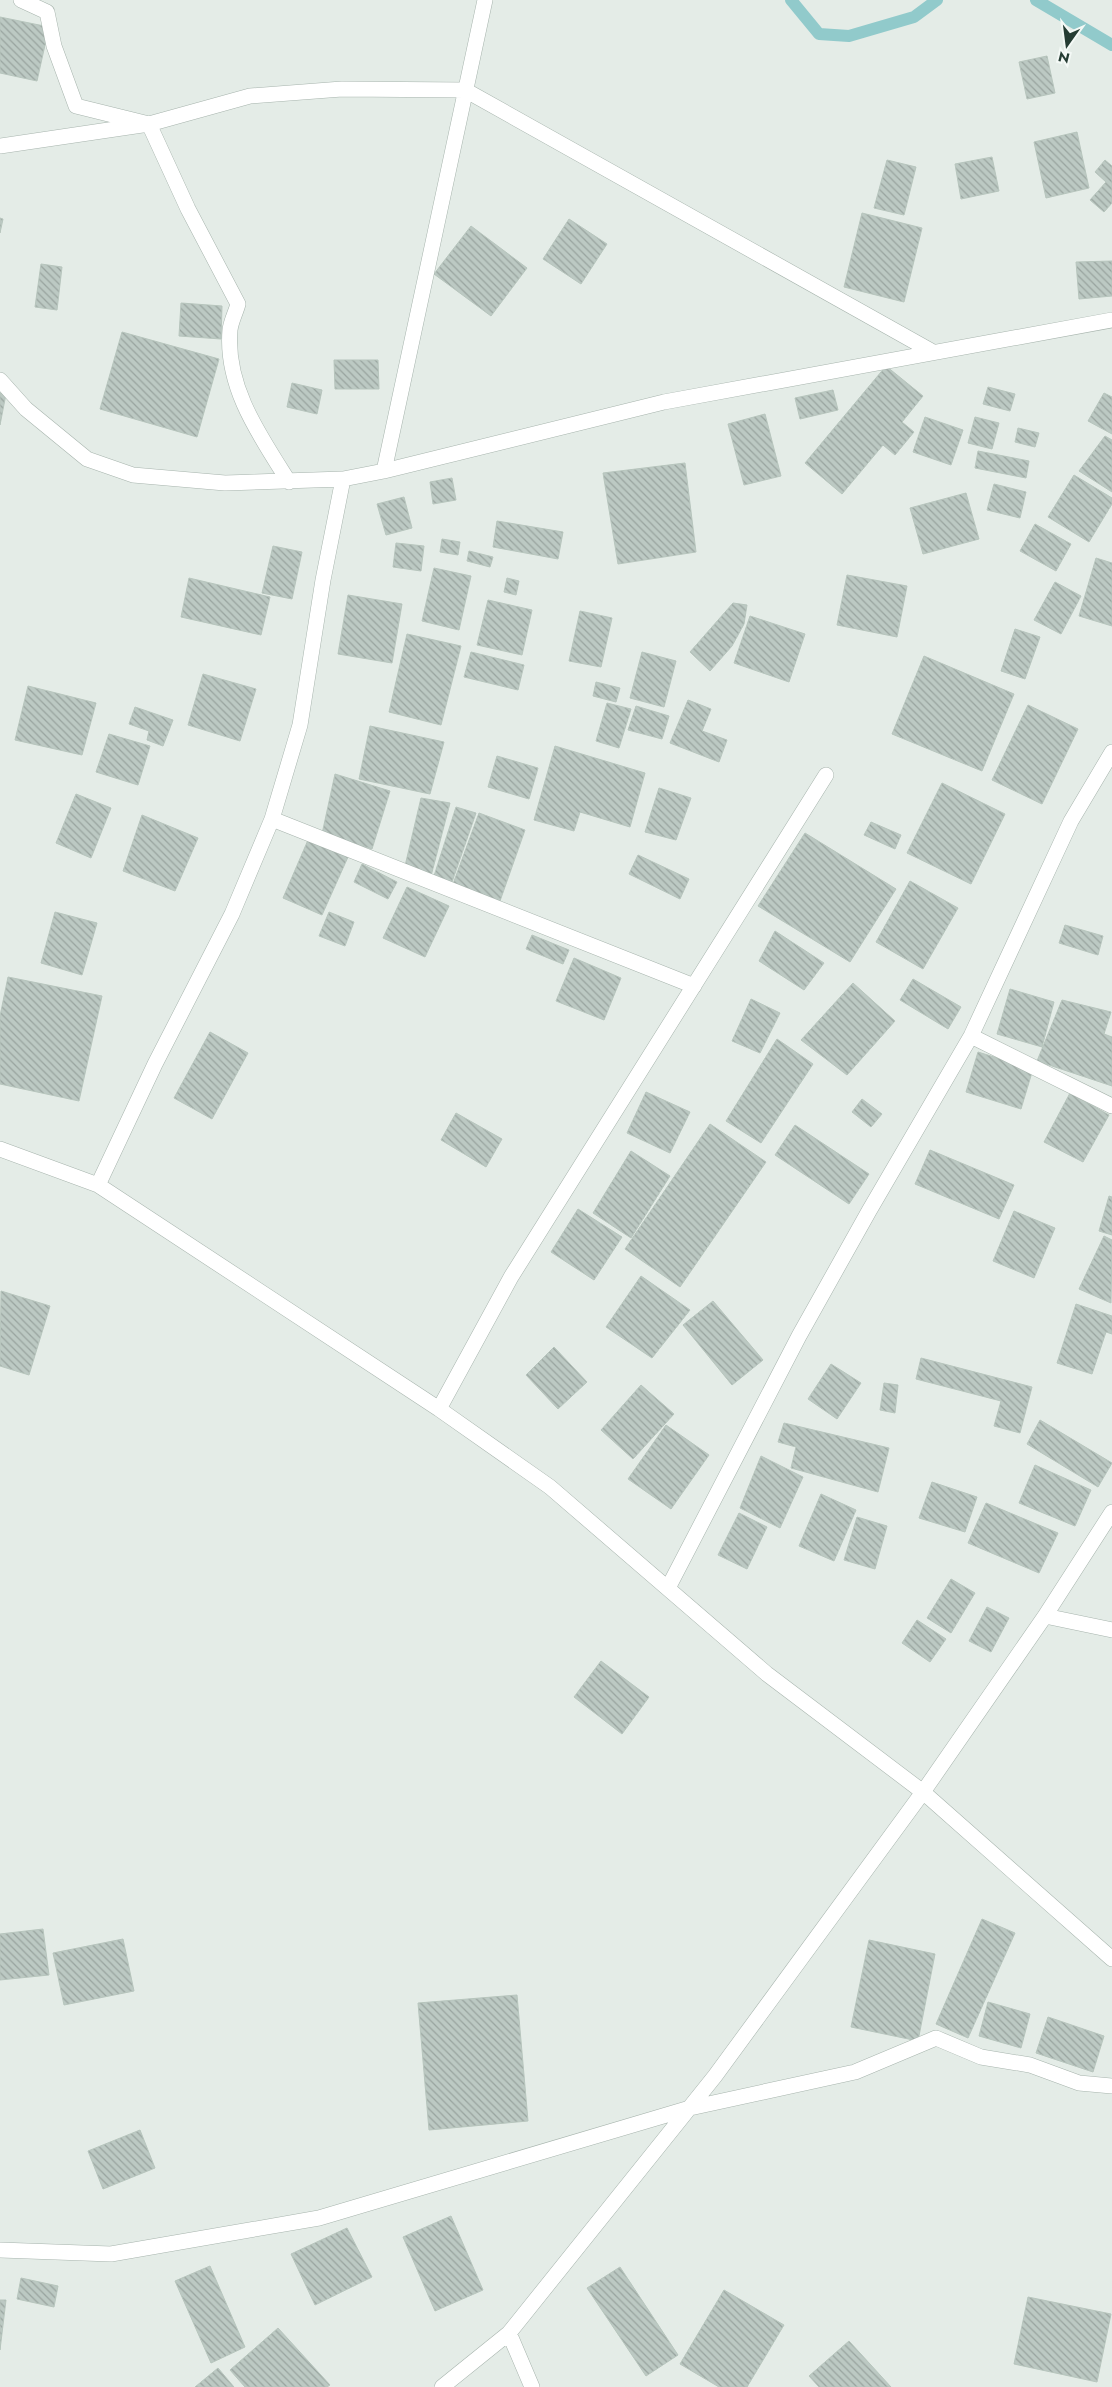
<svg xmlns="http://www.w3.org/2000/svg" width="1112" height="2387" font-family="Jost,sans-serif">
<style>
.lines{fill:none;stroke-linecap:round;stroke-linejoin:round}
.stream{stroke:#91cacb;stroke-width:12}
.building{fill:url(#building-back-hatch);stroke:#b7c5bd}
.minor-casing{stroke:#a7b4ad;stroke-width:16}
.minor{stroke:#fff;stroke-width:15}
</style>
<defs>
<pattern id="building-back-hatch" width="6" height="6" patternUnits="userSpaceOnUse" patternTransform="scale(1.25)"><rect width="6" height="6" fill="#bcc9c3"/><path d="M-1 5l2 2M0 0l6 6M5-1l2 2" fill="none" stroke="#99a49f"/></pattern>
</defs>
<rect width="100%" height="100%" fill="#e4ece7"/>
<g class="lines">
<path class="stream" d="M791 0 819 34 849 36 914 17 937 0
M1036 0 1112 45"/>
</g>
<path class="building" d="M0 17 49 27 37 81 0 73Z
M1047 56 1055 93 1027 99 1019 62Z
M1077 132 1089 188 1046 198 1034 142Z
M992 157 999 191 961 199 955 164Z
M887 160 916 167 904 215 874 208Z
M1105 160 1112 166V203L1104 212 1090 200 1106 182 1095 172Z
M862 213 922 228 904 302 844 287Z
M0 218 3 219 0 233Z
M569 219 607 244 581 284 543 259Z
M471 226 527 268 491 316 434 274Z
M1112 261V296L1079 299 1076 262Z
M41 264 62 267 57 310 35 307Z
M181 303 222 306 221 339 179 336Z
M122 332 219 359 197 437 100 409Z
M334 360H378L379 389H335Z
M886 366 923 396 902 422 914 432 895 455 883 445 842 494 805 463Z
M292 383 322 390 317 414 287 407Z
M988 387 1015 394 1010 411 983 404Z
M833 390 838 410 800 419 795 398Z
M0 393 6 394 0 425Z
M1104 393 1112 397V434L1088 421Z
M765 414 781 476 744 485 728 424Z
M925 417 963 430 951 465 913 452Z
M975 417 999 423 992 449 968 443Z
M1018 428 1039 433 1035 447 1015 442Z
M1105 436 1112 440V492L1079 471Z
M978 451 1029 461 1026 478 975 468Z
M685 463 696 552 618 564 603 473Z
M1074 475 1112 498V504L1089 542 1048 517Z
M452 478 456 500 433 504 430 482Z
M994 484 1026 492 1020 518 987 510Z
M966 493 979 539 923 554 910 508Z
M404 497 412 528 386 535 377 504Z
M497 521 563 532 558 559 493 547Z
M1035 524 1071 544 1056 571 1020 551Z
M442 539 460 542 458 555 440 552Z
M396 543 424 546 421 571 393 567Z
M273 546 302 552 292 599 262 593Z
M469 551 493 557 490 567 467 561Z
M1096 558 1112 563V626L1079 616Z
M434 568 471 576 459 630 422 621Z
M847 575 907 586 897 637 837 625Z
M189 578 270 597 261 635 181 617Z
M507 578 519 581 516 595 504 592Z
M1055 582 1081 596 1061 634 1034 620Z
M348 595 402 604 392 663 338 654Z
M488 600 532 610 522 655 477 645Z
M733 603 747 605 744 624 732 646 710 671 690 652Z
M580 611 612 618 601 667 569 661Z
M750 616 805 634 789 682 734 663Z
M1015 629 1040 637 1025 679 1001 671Z
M407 634 461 646 441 725 389 712Z
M471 652 524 665 518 690 464 677Z
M642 652 676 661 664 707 630 698Z
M924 656 1014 694 982 771 892 734Z
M203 674 256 689 240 741 188 725Z
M596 682 620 688 616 702 593 696Z
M28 686 96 703 82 755 15 740Z
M688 700 711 709 702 731 727 740 719 762 670 743Z
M607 703 631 709 619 748 596 741Z
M1028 705 1078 729 1042 804 992 780Z
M636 706 669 716 662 739 628 730Z
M135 707 173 720 163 746 147 740 149 731 129 724Z
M370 726 444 742 430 794 359 779Z
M109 734 150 746 138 785 96 772Z
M555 746 645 773 630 827 580 812 574 831 534 820Z
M497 756 538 768 529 799 488 787Z
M335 774 390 791 372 849 322 834Z
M942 783 1005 814 971 884 907 853Z
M659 788 691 798 676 840 645 832Z
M76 794 111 808 91 858 56 843Z
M421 798 450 803 431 876 405 866Z
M456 807 476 813 452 882 434 876Z
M479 813 525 830 500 901 453 884Z
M142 815 198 838 175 891 123 871Z
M871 822 901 835 895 849 864 835Z
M805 833 896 889 850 962 758 906Z
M308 840 348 857 322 915 283 898Z
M638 855 689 879 680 899 629 874Z
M362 864 397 882 388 899 354 882Z
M910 881 958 908 923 969 876 942Z
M407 887 449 906 425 957 383 938Z
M55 912 97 923 82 975 41 963Z
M329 912 354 922 345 946 319 936Z
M1065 925 1103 936 1098 955 1059 943Z
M775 931 824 963 804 990 759 961Z
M532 935 569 950 563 964 526 949Z
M574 958 621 978 604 1020 556 1001Z
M8 977 102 996 79 1101 0 1084V1016Z
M913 979 961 1007 948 1029 900 1000Z
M853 983 895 1021 847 1075 801 1040Z
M1010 989 1054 1002 1042 1047 997 1034Z
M751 999 780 1013 760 1053 732 1041Z
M1062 1000 1111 1012 1104 1034 1112 1037V1086L1037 1061Z
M210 1032 248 1053 212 1119 174 1098Z
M777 1039 813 1064 761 1143 726 1121Z
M978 1052 1033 1069 1021 1109 966 1092Z
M646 1092 690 1112 670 1153 627 1133Z
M1070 1093 1109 1115 1083 1162 1044 1142Z
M862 1099 882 1114 871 1127 852 1112Z
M456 1113 502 1139 486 1167 441 1140Z
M710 1124 766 1162 680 1287 625 1249Z
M795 1125 869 1174 849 1204 775 1155Z
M930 1150 1014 1185 999 1219 915 1184Z
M631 1151 670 1176 631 1238 593 1213Z
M1109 1196 1112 1197V1235L1099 1231Z
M578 1209 622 1237 594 1280 551 1252Z
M1014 1211 1055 1228 1034 1278 993 1261Z
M1104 1236 1112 1240 1111 1303 1079 1289Z
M641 1276 690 1310 652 1358 606 1327Z
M1 1291 50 1306 29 1375 0 1366Z
M713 1301 763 1360 732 1385 683 1325Z
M1076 1304 1112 1316V1334L1106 1332 1092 1374 1057 1363Z
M554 1347 587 1382 558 1409 526 1375Z
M921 1358 1032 1387 1020 1433 994 1426 1001 1401 916 1379Z
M831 1364 861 1383 837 1419 808 1399Z
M884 1383 898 1385 895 1413 880 1410Z
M641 1385 674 1414 633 1459 601 1430Z
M1040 1420 1112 1463 1098 1487 1027 1444Z
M784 1423 889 1448 878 1492 791 1468 796 1447 778 1442Z
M666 1425 709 1455 671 1509 628 1479Z
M761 1456 803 1477 780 1528 740 1508Z
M1035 1465 1091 1490 1075 1526 1019 1503Z
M932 1482 977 1497 965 1532 919 1518Z
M821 1494 856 1510 834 1561 799 1546Z
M986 1503 1058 1533 1039 1573 968 1543Z
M739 1513 767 1527 747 1569 718 1555Z
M857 1517 887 1526 875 1569 844 1560Z
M951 1579 975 1593 951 1633 927 1618Z
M987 1607 1009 1618 991 1652 969 1641Z
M917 1620 946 1639 930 1662 902 1643Z
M601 1661 649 1697 622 1734 574 1697Z
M982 1919 1015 1933 968 2038 936 2024Z
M43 1929 49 1975 0 1980V1934Z
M123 1939 134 1991 64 2005 53 1953Z
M869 1940 935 1954 918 2041 851 2027Z
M517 1995 528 2121 429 2130 418 2003Z
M988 2002 1030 2014 1021 2048 979 2036Z
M1048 2017 1104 2036 1093 2072 1036 2053Z
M140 2130 155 2168 103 2189 88 2151Z
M451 2216 483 2290 435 2311 403 2237Z
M347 2228 372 2277 315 2305 291 2254Z
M210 2266 245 2347 211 2363 175 2281Z
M620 2267 678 2355 646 2376 587 2288Z
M21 2278 58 2286 54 2307 17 2299Z
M724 2290 784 2325 747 2387H719L680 2364Z
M1028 2297 1111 2314 1097 2382 1014 2364Z
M0 2300H6L0 2350Z
M278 2328 330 2385 327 2387H245L230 2370Z
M849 2341 891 2387H819L809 2376Z
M218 2368 234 2387H195Z"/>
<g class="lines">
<g class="minor-casing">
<path id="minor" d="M21 0 47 12 54 46 76 106 149 124 188 209 238 304C236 312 231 321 230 330 225 387 260 436 289 482
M0 146 149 124 250 96 342 89 465 90 933 352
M0 380 26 409 87 459 133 475 225 483 343 479
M384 471 485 0
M272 819 694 986
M971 1036 1112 1106
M0 1149 98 1185 439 1409 550 1487 767 1674 923 1792 1112 1959
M98 1185 155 1064 232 914 272 819 300 725 323 580 343 479 384 471 664 402 1112 320
M439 1409 511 1277 826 775
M668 1588 799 1336 869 1211 971 1036 1071 821 1112 752
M1045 1616 1112 1630
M0 2250 111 2254 319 2218 690 2108 855 2072 936 2038 981 2057 1030 2065 1079 2083 1112 2086
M509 2333 532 2387
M442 2387 509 2333 715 2076 923 1792 1045 1616 1112 1512"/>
</g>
<use href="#minor" class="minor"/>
</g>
<g transform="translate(1067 45) rotate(194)" stroke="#f4f9f6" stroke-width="4" paint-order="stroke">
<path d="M0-4L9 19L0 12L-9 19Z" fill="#253c33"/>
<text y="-8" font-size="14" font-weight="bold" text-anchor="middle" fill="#253c33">N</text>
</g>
</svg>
